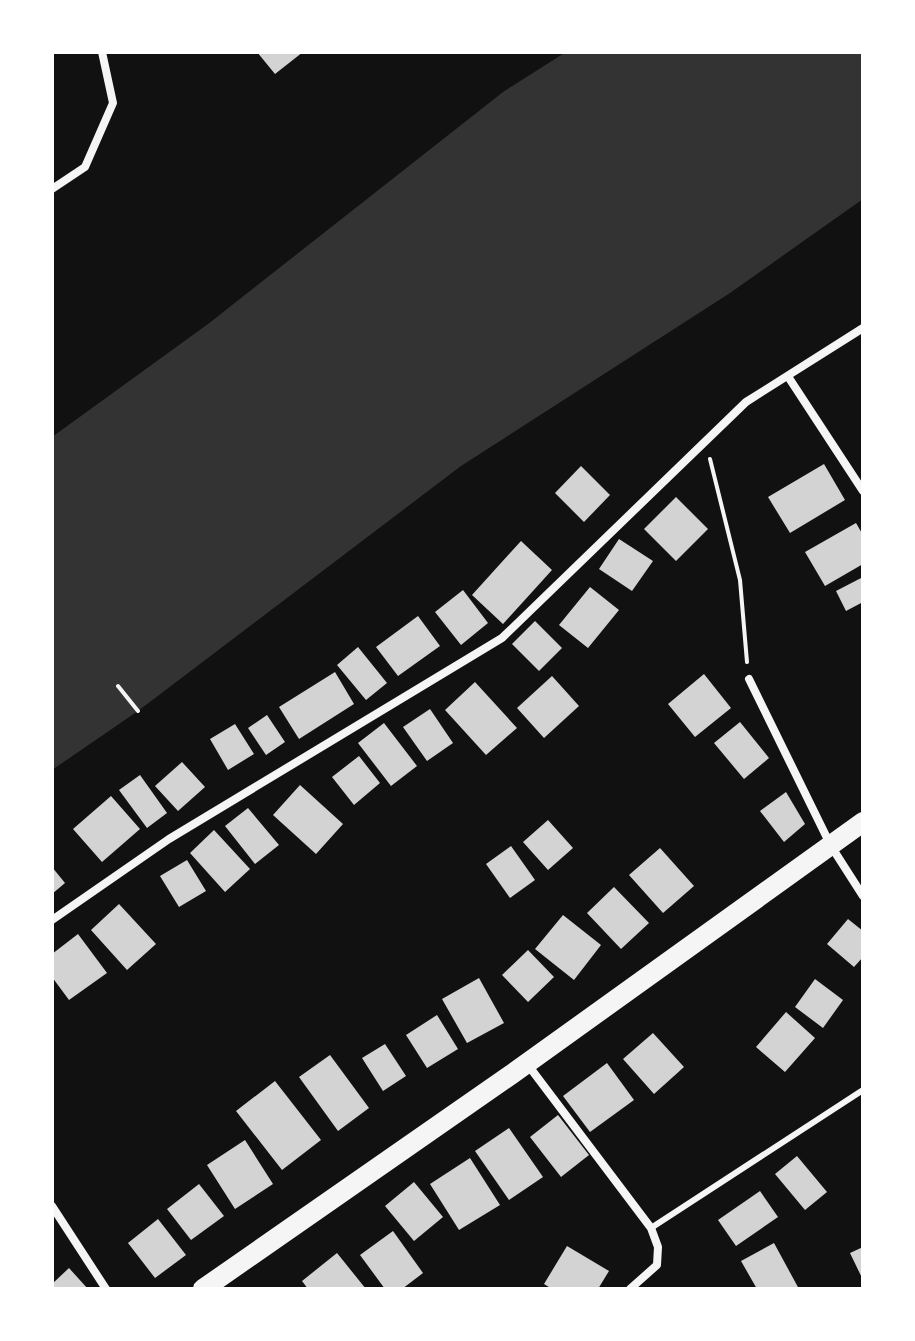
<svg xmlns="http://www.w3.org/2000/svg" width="915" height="1341" font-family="'Roboto Serif',serif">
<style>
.water{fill:#333}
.building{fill:#d3d3d3}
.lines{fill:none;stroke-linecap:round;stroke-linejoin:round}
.path{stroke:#f5f5f5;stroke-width:4}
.service{stroke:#f5f5f5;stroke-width:6}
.minor{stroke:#f5f5f5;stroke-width:8}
.primary{stroke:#f5f5f5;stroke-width:20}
</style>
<rect width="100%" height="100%" fill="#111"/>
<path class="water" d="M566 52H863V199L730 293 461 466 138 711 52 770V437L208 324 503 92Z"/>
<path class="building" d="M257 52H303L275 74Z
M824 464 845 500 790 533 768 497Z
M581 466 610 495 584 522 555 493Z
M676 497 708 529 676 561 644 529Z
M856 523 863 535V564L825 586 805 552Z
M619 539 653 561 632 591 599 569Z
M521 541 552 570 503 624 472 595Z
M863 577V602L846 611 836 591Z
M590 587 619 610 588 648 559 625Z
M463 590 488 623 461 645 435 612Z
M418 616 440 646 398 676 376 647Z
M535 621 562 648 539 671 512 644Z
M358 647 387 683 366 700 337 665Z
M335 672 354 704 299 739 279 707Z
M704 674 731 708 695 737 668 704Z
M552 676 579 706 544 738 517 708Z
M475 682 517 728 486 755 445 710Z
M430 709 453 743 427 761 403 727Z
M267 715 285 742 266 755 248 728Z
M740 722 769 758 744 779 714 743Z
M384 723 417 766 391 786 358 743Z
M235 724 254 754 228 770 210 739Z
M359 756 380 783 354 805 332 777Z
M182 762 205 787 178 811 155 786Z
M140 775 167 813 147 828 119 790Z
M300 785 343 824 316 854 273 815Z
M786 792 805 824 784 842 760 811Z
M111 796 140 829 102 862 73 829Z
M248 808 279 845 255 864 225 826Z
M548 820 573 848 548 870 523 842Z
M214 830 250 869 225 892 190 853Z
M511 846 535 880 510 898 486 864Z
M660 848 694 886 663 913 629 875Z
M187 860 206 891 179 907 160 876Z
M52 867 65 883 52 894Z
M614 887 649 923 621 949 587 913Z
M119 904 156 944 127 970 91 930Z
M563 915 601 945 574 980 535 949Z
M848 919 863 931V957L854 967 827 944Z
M78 934 107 973 69 1000 52 977V954Z
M528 950 554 977 528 1002 502 975Z
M479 978 504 1023 467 1043 442 999Z
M815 979 843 1000 823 1028 795 1007Z
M786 1012 815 1038 785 1072 756 1047Z
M437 1015 458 1049 427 1068 406 1035Z
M653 1033 684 1067 654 1094 623 1059Z
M385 1044 406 1076 383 1091 362 1058Z
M330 1055 369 1108 338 1131 299 1077Z
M607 1063 634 1100 590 1132 563 1096Z
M275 1081 321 1140 282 1170 236 1111Z
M558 1115 589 1155 561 1177 530 1137Z
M509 1128 543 1177 509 1200 475 1151Z
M245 1140 273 1184 235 1209 207 1165Z
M797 1156 827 1192 805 1210 775 1174Z
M470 1158 500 1205 459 1230 430 1184Z
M414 1182 443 1217 414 1241 385 1206Z
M199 1184 224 1216 191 1240 167 1209Z
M760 1191 778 1217 736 1246 718 1220Z
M158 1219 186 1255 155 1278 128 1243Z
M393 1231 423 1273 402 1289H385L360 1255Z
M774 1243 799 1289H757L741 1261Z
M567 1246 609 1271 598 1289H552L544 1284Z
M863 1247V1280L850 1253Z
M337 1253 366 1289H308L302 1281Z
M69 1268 88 1289H52V1284Z"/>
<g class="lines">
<path class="path" d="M710 459 740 580 747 662
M118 686 138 711"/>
<path class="service" d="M651 1228 863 1090"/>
<path class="minor" d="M52 189 85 167 113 103 102 52
M789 378 863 491
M749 679 831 846 863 896
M52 920 169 839 502 638 746 402 863 328
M528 1065 651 1228 658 1247 657 1265 630 1289
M52 1206 106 1289"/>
<path class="primary" d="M203 1289 512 1074 863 822"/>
</g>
<rect width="915" height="1341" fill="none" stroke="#ffffff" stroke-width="108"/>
</svg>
